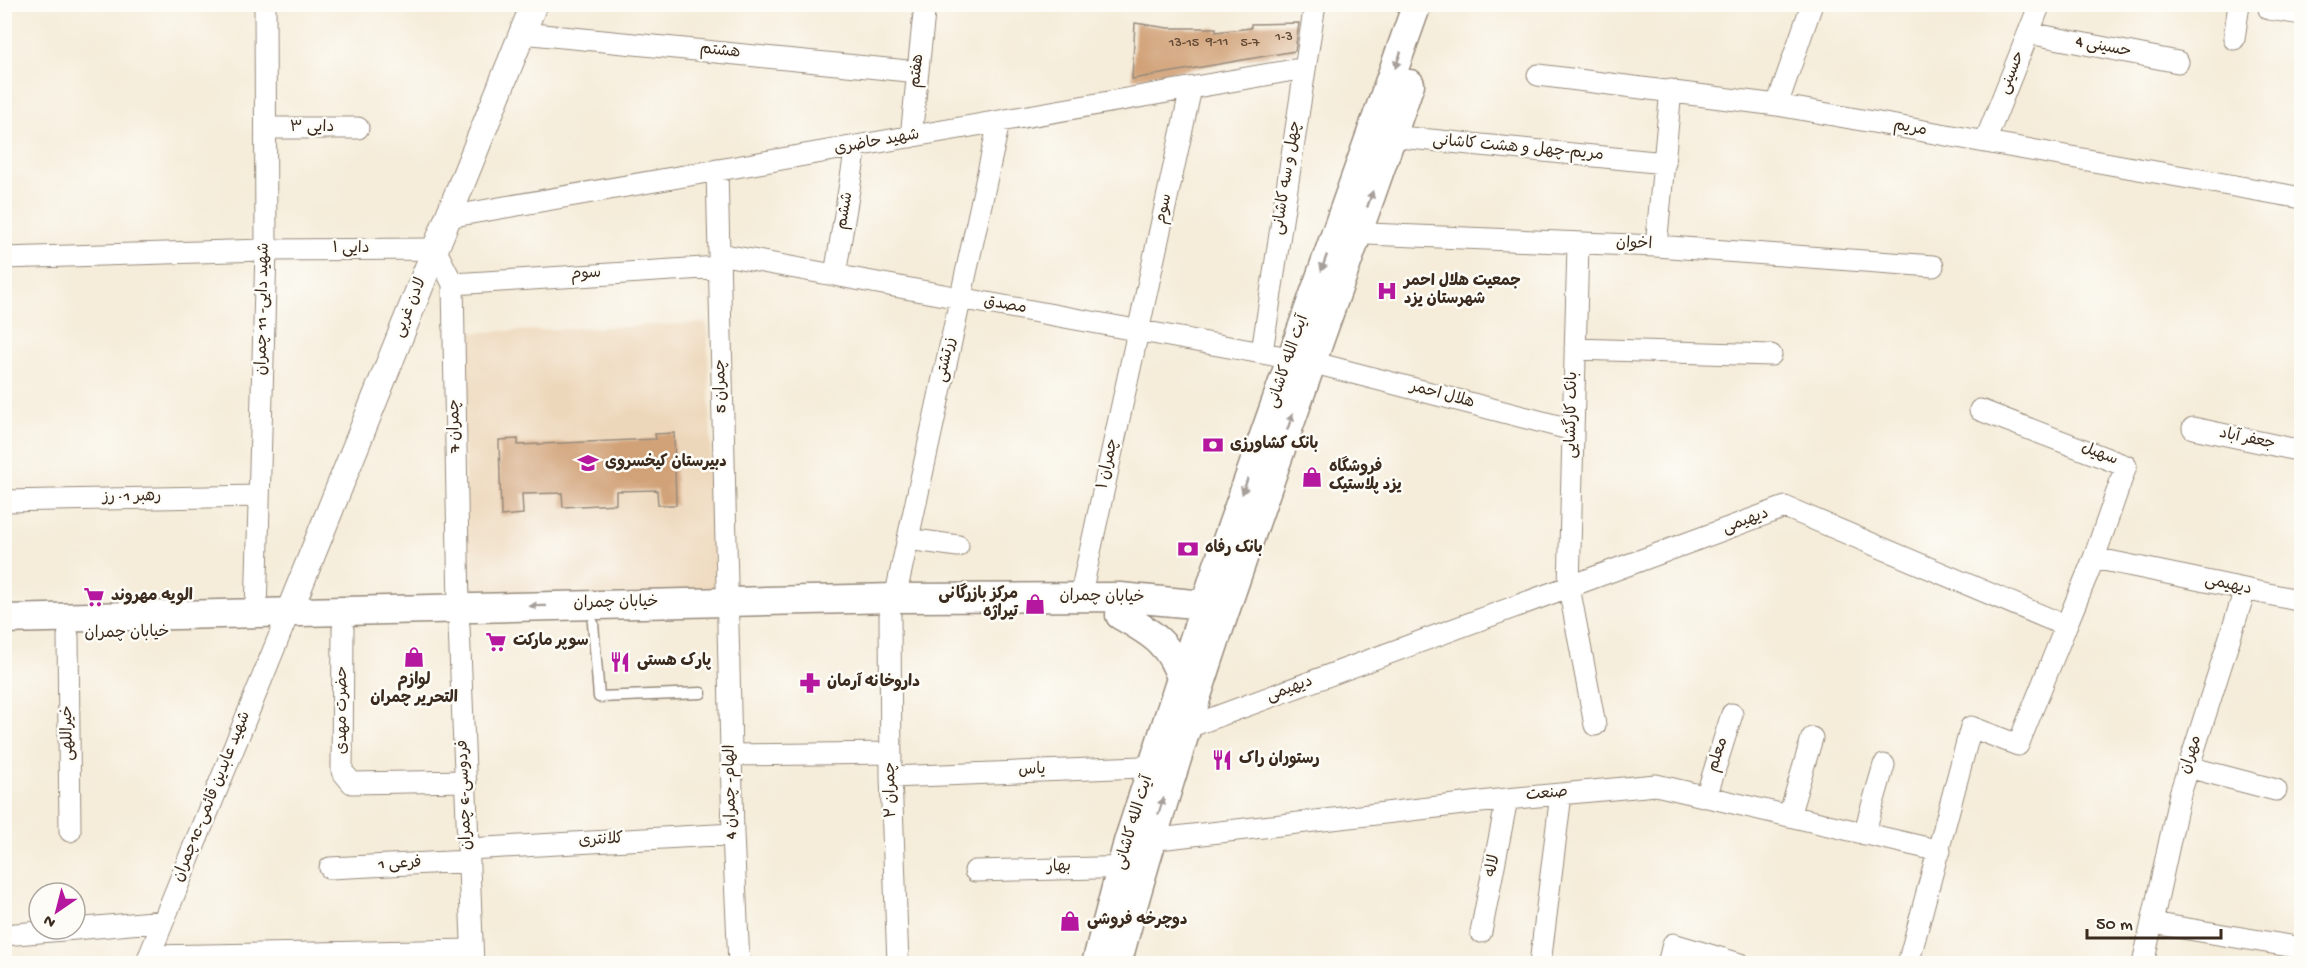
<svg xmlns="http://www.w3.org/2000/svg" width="2306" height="968" font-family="'Gochi Hand','Playpen Sans Arabic',sans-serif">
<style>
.built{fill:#edd7ba}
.building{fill:#d1a278}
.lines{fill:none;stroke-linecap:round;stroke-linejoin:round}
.service-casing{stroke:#988b7c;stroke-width:13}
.minor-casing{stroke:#988b7c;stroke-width:23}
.tertiary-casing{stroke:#988b7c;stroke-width:28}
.secondary-casing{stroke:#988b7c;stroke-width:31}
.service{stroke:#fff;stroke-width:10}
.minor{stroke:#fff;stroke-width:21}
.tertiary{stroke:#fff;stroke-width:26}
.secondary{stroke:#fff;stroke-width:28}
.oneway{fill:#a79f9a}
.labels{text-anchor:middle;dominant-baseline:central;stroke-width:5;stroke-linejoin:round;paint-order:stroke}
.number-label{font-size:14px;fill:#604834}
.street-label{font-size:16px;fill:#3b2a1e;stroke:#fdfcf7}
.poi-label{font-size:16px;font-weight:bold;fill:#3b2a1e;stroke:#fdfcf7;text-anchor:start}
</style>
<rect width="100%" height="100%" fill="#fdfcf7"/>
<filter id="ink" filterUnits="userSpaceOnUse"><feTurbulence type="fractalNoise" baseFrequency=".0167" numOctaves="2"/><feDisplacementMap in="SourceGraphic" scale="12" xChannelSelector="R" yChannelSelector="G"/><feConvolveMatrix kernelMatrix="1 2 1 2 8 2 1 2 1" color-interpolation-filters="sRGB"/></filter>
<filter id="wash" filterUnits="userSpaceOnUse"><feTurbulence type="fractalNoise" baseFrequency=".008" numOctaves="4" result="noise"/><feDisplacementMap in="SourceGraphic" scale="24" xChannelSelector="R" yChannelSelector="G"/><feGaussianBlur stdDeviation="1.35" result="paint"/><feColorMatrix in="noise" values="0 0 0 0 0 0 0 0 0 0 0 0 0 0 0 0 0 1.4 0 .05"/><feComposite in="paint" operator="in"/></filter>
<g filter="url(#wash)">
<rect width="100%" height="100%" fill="#f5ecd9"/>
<path class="built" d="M707 323 716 592 469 600 460 333Z"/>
<g id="blocks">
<path class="building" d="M1135 23 1168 28H1216V32L1251 28V24L1299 23 1295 51 1132 79Z
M674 433 676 505H658L657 490 616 491V504L563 507 562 493 522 494 523 514 501 516 499 440 518 439V445L656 439 655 434Z"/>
</g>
</g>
<g filter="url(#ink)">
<use href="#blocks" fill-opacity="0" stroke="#988b7c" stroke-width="1.5"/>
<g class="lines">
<g class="service-casing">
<path id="service" d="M593 623 599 697 701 693"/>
</g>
<g class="minor-casing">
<path id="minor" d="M2269 9 2302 14
M522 33 918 72
M2029 33 2178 62
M2234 39 2239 4
M1538 75 1777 105 2302 198
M1777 105 1812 4
M266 128H358
M1379 135 1665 163
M911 137 925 4
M1985 142 2040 4
M717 170 733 834 739 964
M448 217 1305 68
M1344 233 1656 246 1933 266
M1578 244 1569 587 1595 725
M1656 246 1671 90
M719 254 1311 362 1573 430
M4 258 266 250 435 249 453 284 459 608
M835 275 856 147
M453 284 719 267
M1575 349 1771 355
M1262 352 1315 4
M1980 410 2126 466 2094 558
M2193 428 2302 451
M4 501 259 496
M908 539 958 546
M895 598 999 122
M1080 598 1191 88
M256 613 266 250 265 4
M890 616 891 777 898 964
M459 626 473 964
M343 629 342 771 352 783 466 781
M68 636 70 831
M1177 729 1186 728 1785 507 2066 626 2094 558 2302 601
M731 755 891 753
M2188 767 2276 790
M891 777 1166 766
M1706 797 1732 714
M1789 816 1812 738
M1864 834 1884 765
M1141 841 1507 799 1656 785 1940 851
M468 849 733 834
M330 868 469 861
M975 871 1136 867
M2152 923 2302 948
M75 929 163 921
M1481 932 1507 799
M4 935 75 929
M149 956 472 950
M146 964 289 612
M1540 964 1561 794
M1668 964 1673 944 1740 964
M1908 964 1971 727 2018 745 2066 626
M2143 964 2180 794 2245 590"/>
</g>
<g class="tertiary-casing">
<path id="tertiary" d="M289 612 534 4"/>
</g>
<g class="secondary-casing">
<path id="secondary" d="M1120 615C1152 633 1171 644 1182 681
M4 619 895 598 1120 597 1226 607
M1096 964 1128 842 1216 571 1417 4
M1117 964C1197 665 1309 376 1410 84"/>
</g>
<use href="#service" class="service"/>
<use href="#minor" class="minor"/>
<use href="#tertiary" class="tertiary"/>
<use href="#secondary" class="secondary"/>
</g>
<defs><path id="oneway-solid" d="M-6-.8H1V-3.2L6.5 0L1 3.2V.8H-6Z" transform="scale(1.5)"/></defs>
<g class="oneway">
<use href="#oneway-solid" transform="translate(1398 60) rotate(109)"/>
<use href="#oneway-solid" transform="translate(1370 199) rotate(-71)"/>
<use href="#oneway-solid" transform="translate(1324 263) rotate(109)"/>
<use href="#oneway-solid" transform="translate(1290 422) rotate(-71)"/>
<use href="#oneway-solid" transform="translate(1245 486) rotate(109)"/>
<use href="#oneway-solid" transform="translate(538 606) rotate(179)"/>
<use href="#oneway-solid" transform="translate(1161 806) rotate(-72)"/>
</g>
</g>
<defs>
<g id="hospital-bare" transform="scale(1.62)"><path d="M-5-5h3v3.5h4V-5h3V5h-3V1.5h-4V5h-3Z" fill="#b5179e" stroke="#fdfcf7" stroke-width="2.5" paint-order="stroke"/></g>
<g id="bank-bare" transform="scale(1.62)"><path d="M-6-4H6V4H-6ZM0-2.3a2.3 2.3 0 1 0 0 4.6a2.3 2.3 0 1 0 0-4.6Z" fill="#b5179e" stroke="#fdfcf7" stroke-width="2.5" paint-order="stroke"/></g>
<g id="school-bare" transform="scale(1.62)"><path d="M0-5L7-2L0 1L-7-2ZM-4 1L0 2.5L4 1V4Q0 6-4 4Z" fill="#b5179e" stroke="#fdfcf7" stroke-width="2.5" paint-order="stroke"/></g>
<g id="shop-bare" transform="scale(1.62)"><path d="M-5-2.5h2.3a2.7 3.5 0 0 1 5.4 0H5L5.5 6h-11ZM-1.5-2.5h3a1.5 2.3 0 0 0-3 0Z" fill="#b5179e" stroke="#fdfcf7" stroke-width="2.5" paint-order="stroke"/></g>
<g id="supermarket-bare" transform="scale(1.62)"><path d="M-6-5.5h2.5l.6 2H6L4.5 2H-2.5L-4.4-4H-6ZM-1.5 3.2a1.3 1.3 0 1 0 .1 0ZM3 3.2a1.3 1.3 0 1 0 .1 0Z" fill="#b5179e" stroke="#fdfcf7" stroke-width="2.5" paint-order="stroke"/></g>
<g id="restaurant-bare" transform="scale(1.62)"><path d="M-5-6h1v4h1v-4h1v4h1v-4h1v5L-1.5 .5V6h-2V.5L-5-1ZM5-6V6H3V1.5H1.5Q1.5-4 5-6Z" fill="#b5179e" stroke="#fdfcf7" stroke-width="2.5" paint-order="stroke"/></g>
<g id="pharmacy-bare" transform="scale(1.62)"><path d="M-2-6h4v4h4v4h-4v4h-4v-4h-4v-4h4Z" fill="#b5179e" stroke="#fdfcf7" stroke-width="2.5" paint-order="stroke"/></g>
</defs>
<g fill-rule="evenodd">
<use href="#hospital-bare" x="1387" y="291"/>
<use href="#bank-bare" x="1213" y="445"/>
<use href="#school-bare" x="588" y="463"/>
<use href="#shop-bare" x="1312" y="477"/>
<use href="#bank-bare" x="1188" y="549"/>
<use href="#supermarket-bare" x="94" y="597"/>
<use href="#shop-bare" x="1035" y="604"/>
<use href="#supermarket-bare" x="496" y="642"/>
<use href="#shop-bare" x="414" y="657"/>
<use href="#restaurant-bare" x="620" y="662"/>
<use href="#pharmacy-bare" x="810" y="683"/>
<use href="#restaurant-bare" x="1222" y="760"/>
<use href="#shop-bare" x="1070" y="921"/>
</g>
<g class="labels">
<g class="number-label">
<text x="1284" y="37">1-3</text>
<text x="1217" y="42">9-11</text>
<text x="1184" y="43">13-15</text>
<text x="1250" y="43">5-7</text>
</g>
<g class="street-label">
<text transform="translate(2103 48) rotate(11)">حسینی 4</text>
<text transform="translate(720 52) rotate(6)">هشتم</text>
<text transform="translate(918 71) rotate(-84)">هفتم</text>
<text transform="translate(2013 73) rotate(-68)">حسینی</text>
<text x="312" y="128">دایی ۳</text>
<text transform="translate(1910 129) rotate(10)">مریم</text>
<text transform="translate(877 143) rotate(-10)">شهید حاضری</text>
<text transform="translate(1518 149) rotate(5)">مریم-چهل و هشت کاشانی</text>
<text transform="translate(1288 178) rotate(-81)">چهل و سه کاشانی</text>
<text transform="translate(1165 209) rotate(-78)">سوم</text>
<text transform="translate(846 211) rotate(-80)">ششم</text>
<text transform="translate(1634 245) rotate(2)">اخوان</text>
<text x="351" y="249">دایی ۱</text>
<text transform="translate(586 275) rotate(-4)">سوم</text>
<text transform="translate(1005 306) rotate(10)">مصدق</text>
<text transform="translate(411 308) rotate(-68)">لادن غربی</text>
<text transform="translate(264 309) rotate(-89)">شهید دایی- 11 چمران</text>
<text transform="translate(947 360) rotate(-78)">زرتشتی</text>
<text transform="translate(1289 362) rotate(-71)">آیت الله کاشانی</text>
<text transform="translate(722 386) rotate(-91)">چمران 5</text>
<text transform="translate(1442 396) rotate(15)">هلال احمر</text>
<text transform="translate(1573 415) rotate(-89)">بانک کارگشایی</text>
<text transform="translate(456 426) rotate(-91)">چمران 7</text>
<text transform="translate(2247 440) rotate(12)">جعفر آباد</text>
<text transform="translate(2099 455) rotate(21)">سهیل</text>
<text transform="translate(1109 464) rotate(-78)">چمران ۱</text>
<text transform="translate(132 498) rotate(-1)">رهبر 1- رز</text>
<text transform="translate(1746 522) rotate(-20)">دیهیمی</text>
<text transform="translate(2228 586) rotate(12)">دیهیمی</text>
<text transform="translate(1102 598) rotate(1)">خیابان چمران</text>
<text transform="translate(616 604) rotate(-1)">خیابان چمران</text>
<text transform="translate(127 634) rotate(-1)">خیابان چمران</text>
<text transform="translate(1290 690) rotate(-20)">دیهیمی</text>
<text transform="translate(343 710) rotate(-90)">حضرت مهدی</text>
<text transform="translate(69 733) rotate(-91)">خیراللهی</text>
<text transform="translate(1719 755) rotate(-72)">معلم</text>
<text transform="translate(2192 755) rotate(-72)">مهران</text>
<text transform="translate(1032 771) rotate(-2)">یاس</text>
<text transform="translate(892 790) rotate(-91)">چمران ۲</text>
<text transform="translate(732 792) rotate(-91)">الهام- چمران 4</text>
<text transform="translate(466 795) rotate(-92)">فردوسی-6 چمران</text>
<text transform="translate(1547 795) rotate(-5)">صنعت</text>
<text transform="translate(213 797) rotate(-68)">شهید عابدین قائمی-10چمران</text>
<text transform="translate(1135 823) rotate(-73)">آیت الله کاشانی</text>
<text transform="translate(601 841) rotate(-3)">کلانتری</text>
<text transform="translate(400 865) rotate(-3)">فرعی 1</text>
<text transform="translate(1494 866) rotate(-79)">لاله</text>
<text transform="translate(1059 868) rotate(-2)">بهار</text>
</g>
<g class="poi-label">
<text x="1404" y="282">جمعیت هلال احمر<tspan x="1404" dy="18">شهرستان یزد</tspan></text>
<text x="1230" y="445">بانک کشاورزی</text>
<text x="605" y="463">دبیرستان کیخسروی</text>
<text x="1329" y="468">فروشگاه<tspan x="1329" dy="18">یزد پلاستیک</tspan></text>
<text x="1205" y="549">بانک رفاه</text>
<text x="1018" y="595" text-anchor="end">مرکز بازرگانی<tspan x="1018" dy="18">تیراژه</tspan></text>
<text x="111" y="597">الویه مهروند</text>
<text x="513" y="642">سوپر مارکت</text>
<text x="637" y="662">پارک هستی</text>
<text x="414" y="681" text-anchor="middle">لوازم<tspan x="414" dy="18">التحریر چمران</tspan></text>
<text x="827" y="683">داروخانه آرمان</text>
<text x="1239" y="760">رستوران راک</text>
<text x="1087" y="921">دوچرخه فروشی</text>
</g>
</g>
<rect width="2306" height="968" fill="none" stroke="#fdfcf7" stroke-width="24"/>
<g transform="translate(57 911) rotate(215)"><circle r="28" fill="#fdfcf7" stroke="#afa8a0" stroke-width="1.5"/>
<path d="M0-4.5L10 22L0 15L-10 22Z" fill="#b5179e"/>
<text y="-9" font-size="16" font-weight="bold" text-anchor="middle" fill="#3b2a1e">N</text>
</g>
<path d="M2087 929v9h134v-9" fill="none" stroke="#3b2a1e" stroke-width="3"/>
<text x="2096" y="929" font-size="18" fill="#3b2a1e" stroke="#fdfcf7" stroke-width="4.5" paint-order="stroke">50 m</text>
</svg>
